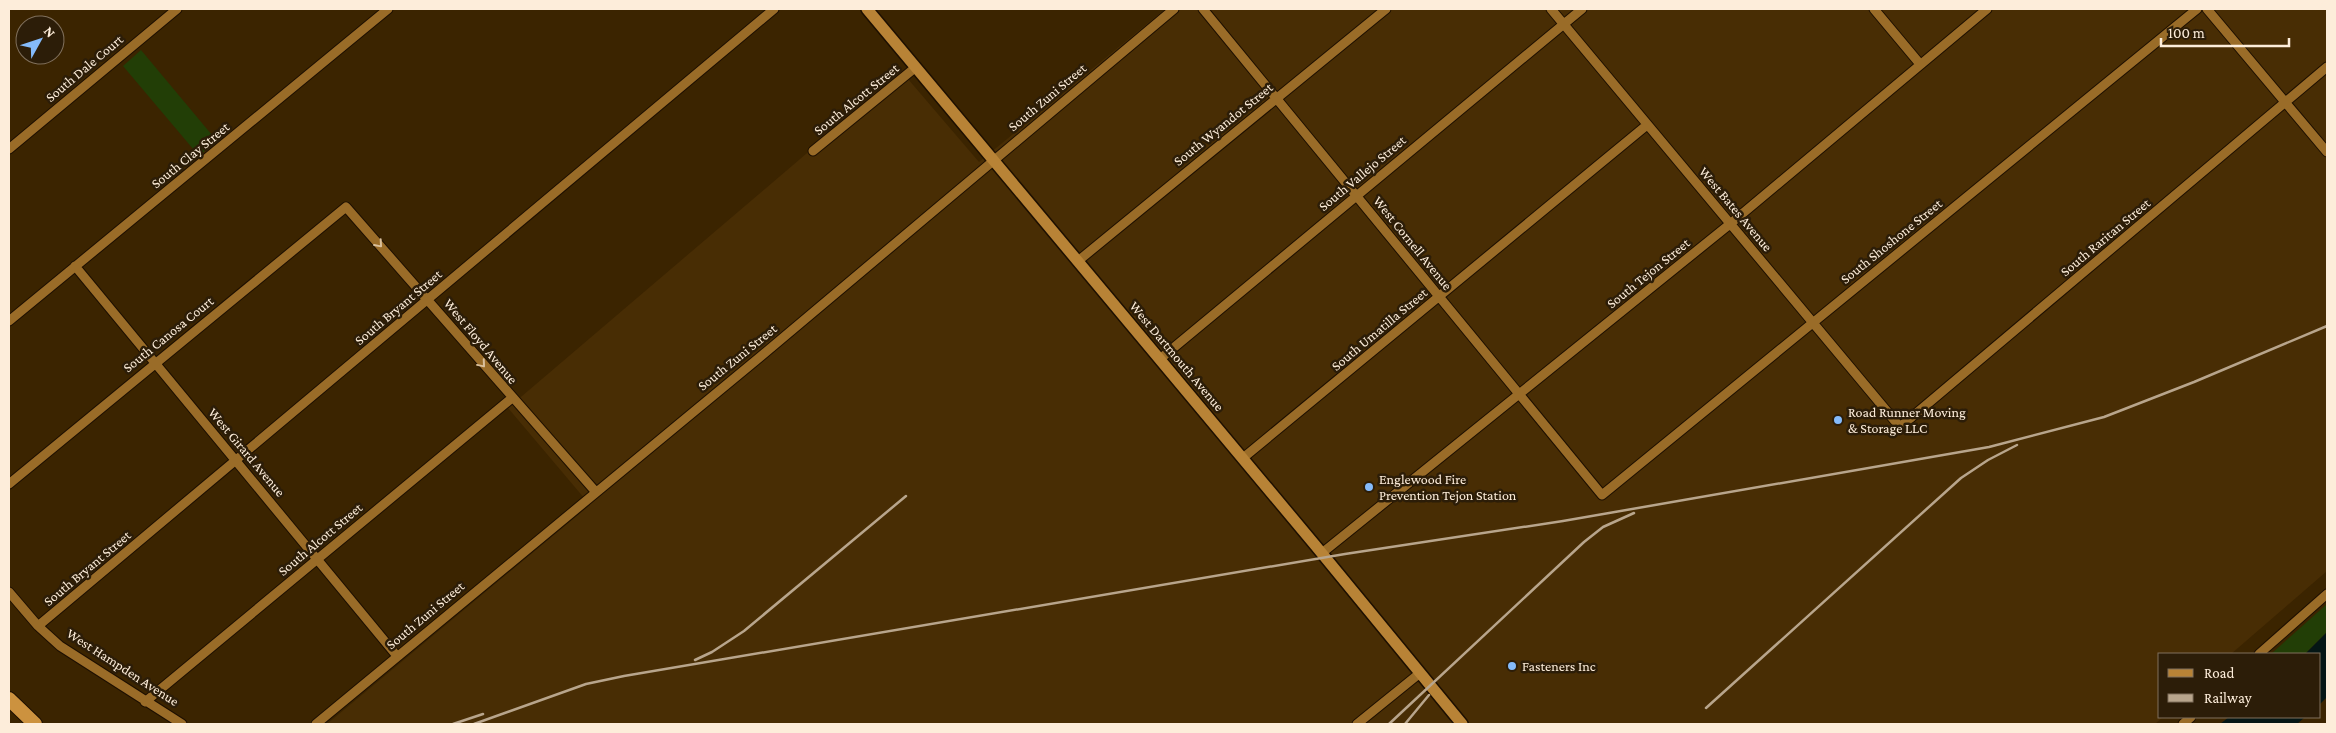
<svg xmlns="http://www.w3.org/2000/svg" width="2336" height="733" font-family="'Crimson Pro',serif">
<style>
.built{fill:#482d04}
.green{fill:#223e06}
.water{fill:#041615}
.lines{fill:none;stroke-linecap:round;stroke-linejoin:round}
.minor-casing{stroke:#1d0f00;stroke-width:11}
.major-casing{stroke:#1d0f00;stroke-width:14}
.highway-casing{stroke:#1d0f00;stroke-width:16}
.minor{stroke:#9a6c28;stroke-width:9}
.major{stroke:#b88336;stroke-width:11}
.highway{stroke:#cc923f;stroke-width:14}
.rail{stroke:#b8a58c;stroke-width:2.5}
.oneway{stroke:#dac09c}
.poi-dot{fill:#85bbfb;stroke:#2c1d08;stroke-width:2}
.labels{text-anchor:middle;dominant-baseline:central;stroke-width:5;stroke-linejoin:round;paint-order:stroke}
.street-label{font-size:14px;fill:#fdedda;stroke:#2c1d08}
.poi-label{font-size:14px;fill:#fdedda;stroke:#2c1d08;text-anchor:start}
</style>
<rect width="100%" height="100%" fill="#3b2400"/>
<path class="built" d="M1165 9H2327V571L2231 654H2160V717H2163L2155 724H327L590 505 508 408 902 72 979 162Z"/>
<path class="green" d="M141 50 217 141 199 156 123 66Z
M2327 604V632L2305 654H2271Z"/>
<path class="water" d="M2327 632V697L2320 704V654H2305Z
M2229 717H2305L2297 724H2220Z"/>
<g class="lines">
<g class="minor-casing">
<path id="minor" d="M1203 9 1602 495 2197 9
M1551 9 1900 427 2327 67
M1874 9 1920 64
M2207 9 2327 152
M9 149 177 9
M813 151 916 67
M1078 261 1386 9
M75 266 397 656
M9 321 388 9
M1160 359 1582 9
M1243 458 1647 125
M9 484 346 207 595 491
M1322 553 1730 224 1987 9
M9 592 38 626 60 646 182 724
M38 626 774 9
M2259 654 2327 594
M145 702 512 398
M316 724 760 357 1174 9
M1357 724 1420 673
M2183 724 2191 717"/>
</g>
<g class="major-casing">
<path id="major" d="M867 9 1315 545 1462 724"/>
</g>
<g class="highway-casing">
<path id="highway" d="M9 699 35 724"/>
</g>
<use href="#minor" class="minor"/>
<use href="#major" class="major"/>
<use href="#highway" class="highway"/>
<path class="rail" d="M695 660 712 652 744 631 906 496
M1706 708 1961 478 1988 460 2017 445
M453 724 483 714
M474 724 586 684 624 676 1345 554 1563 521 1989 447 2104 417 2194 382 2327 326
M1389 724 1584 542 1603 527 1634 513
M1405 724 1429 695"/>
</g>
<defs><path id="oneway-chevron" d="M-2-3.5L2.5 0L-2 3.5" fill="none" stroke-width="1.6" stroke-linecap="round" stroke-linejoin="round" transform="scale(1.25)"/></defs>
<g class="oneway">
<use href="#oneway-chevron" transform="translate(379 244) rotate(49)"/>
<use href="#oneway-chevron" transform="translate(482 364) rotate(50)"/>
</g>
<g class="poi-dot">
<circle cx="1838" cy="420" r="5"/>
<circle cx="1369" cy="487" r="5"/>
<circle cx="1512" cy="666" r="5"/>
</g>
<g class="labels">
<g class="street-label">
<text transform="translate(84 68) rotate(-40)">South Dale Court</text>
<text transform="translate(1047 97) rotate(-40)">South Zuni Street</text>
<text transform="translate(856 99) rotate(-39)">South Alcott Street</text>
<text transform="translate(1223 124) rotate(-39)">South Wyandot Street</text>
<text transform="translate(190 155) rotate(-39)">South Clay Street</text>
<text transform="translate(1362 173) rotate(-40)">South Vallejo Street</text>
<text transform="translate(1736 209) rotate(50)">West Bates Avenue</text>
<text transform="translate(2105 237) rotate(-40)">South Raritan Street</text>
<text transform="translate(1891 241) rotate(-39)">South Shoshone Street</text>
<text transform="translate(1413 243) rotate(51)">West Cornell Avenue</text>
<text transform="translate(1648 273) rotate(-39)">South Tejon Street</text>
<text transform="translate(398 307) rotate(-40)">South Bryant Street</text>
<text transform="translate(1379 329) rotate(-40)">South Umatilla Street</text>
<text transform="translate(168 334) rotate(-39)">South Canosa Court</text>
<text transform="translate(481 341) rotate(50)">West Floyd Avenue</text>
<text transform="translate(1177 356) rotate(50)">West Dartmouth Avenue</text>
<text transform="translate(737 357) rotate(-39)">South Zuni Street</text>
<text transform="translate(247 452) rotate(50)">West Girard Avenue</text>
<text transform="translate(320 539) rotate(-40)">South Alcott Street</text>
<text transform="translate(87 568) rotate(-40)">South Bryant Street</text>
<text transform="translate(425 615) rotate(-40)">South Zuni Street</text>
<text transform="translate(123 667) rotate(33)">West Hampden Avenue</text>
</g>
<g class="poi-label">
<text x="1848" y="412">Road Runner Moving<tspan x="1848" dy="16">&amp; Storage LLC</tspan></text>
<text x="1379" y="479">Englewood Fire<tspan x="1379" dy="16">Prevention Tejon Station</tspan></text>
<text x="1522" y="666">Fasteners Inc</text>
</g>
</g>
<rect width="2336" height="733" fill="none" stroke="#fdedda" stroke-width="20"/>
<rect x="2158" y="653" width="162" height="65" fill="#2c1d08" stroke="#80705c"/>
<rect x="2168" y="669" width="25" height="8" fill="#b88336" stroke="#80705c"/>
<text x="2204" y="678" font-size="15" fill="#fdedda">Road</text>
<rect x="2168" y="694" width="25" height="8" fill="#b8a58c" stroke="#80705c"/>
<text x="2204" y="703" font-size="15" fill="#fdedda">Railway</text>
<g transform="translate(40 40) rotate(50)"><circle r="24" fill="#2c1d08" stroke="#80705c"/>
<path d="M0-4L9 19L0 12L-9 19Z" fill="#85bbfb"/>
<text y="-8" font-size="14" font-weight="bold" text-anchor="middle" fill="#fdedda">N</text>
</g>
<path d="M2161 38v8h128v-8" fill="none" stroke="#fdedda" stroke-width="2.5"/>
<text x="2168" y="38" font-size="15" fill="#fdedda" stroke="#2c1d08" stroke-width="4" paint-order="stroke">100 m</text>
</svg>
